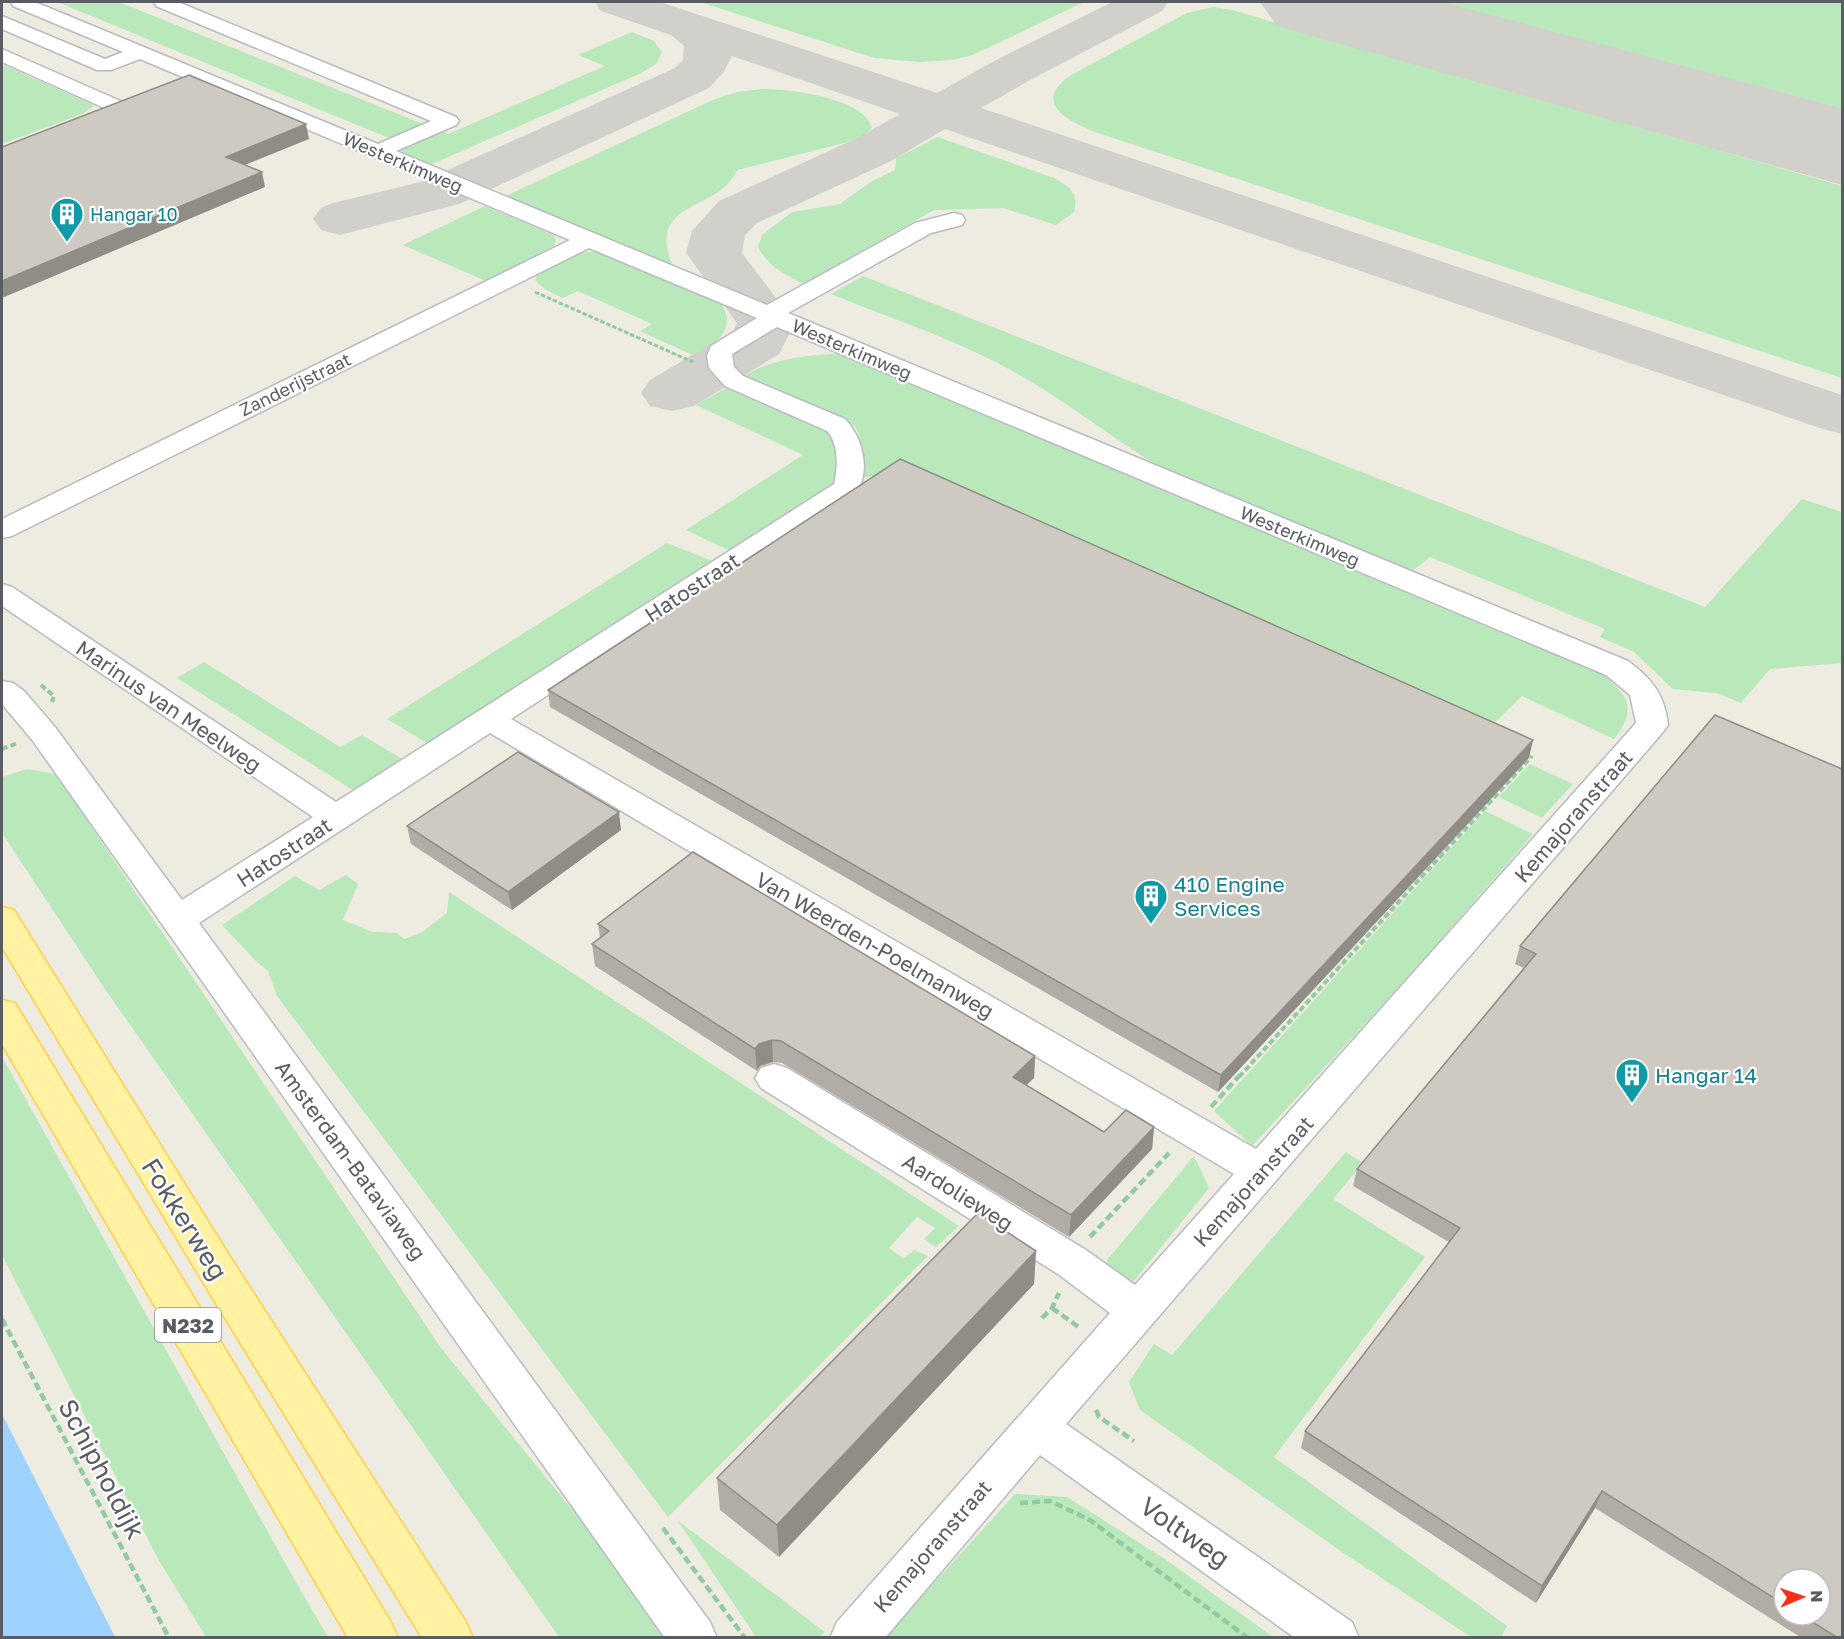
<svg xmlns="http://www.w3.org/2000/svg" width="1844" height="1639" font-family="'Golos Text',sans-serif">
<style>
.green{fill:#b9e9ba}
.water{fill:#9ed3ff}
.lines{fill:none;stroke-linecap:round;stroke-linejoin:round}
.taxiway{fill:#d1d0cb;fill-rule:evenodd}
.runway{fill:#d1d0cb;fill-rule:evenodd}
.minor-casing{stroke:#b8bbc1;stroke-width:3}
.major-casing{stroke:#ffcf47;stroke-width:3}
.path-far2{stroke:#92caa3;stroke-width:3;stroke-dasharray:4.5 2;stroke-linecap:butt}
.path-far1{stroke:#92caa3;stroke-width:4;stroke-dasharray:6 3;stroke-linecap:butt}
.path{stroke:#92caa3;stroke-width:4.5;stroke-dasharray:8 4;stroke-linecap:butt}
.minor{fill:#fff;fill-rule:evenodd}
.major{fill:#fff2a3;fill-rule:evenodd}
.wall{fill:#b1ada6;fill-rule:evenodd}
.shaded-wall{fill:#908d87}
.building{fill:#cec9c1;stroke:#908d87;stroke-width:1.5}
.labels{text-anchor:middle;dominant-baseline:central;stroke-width:4.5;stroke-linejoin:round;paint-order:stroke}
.far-street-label{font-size:18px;fill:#595d63;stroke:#fff}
.far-culture-label{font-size:18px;fill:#0d838f;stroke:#fff;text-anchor:start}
.shield{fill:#fff;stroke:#8b8e92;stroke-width:1.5}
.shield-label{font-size:20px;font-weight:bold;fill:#595d63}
.street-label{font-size:21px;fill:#595d63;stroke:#fff}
.culture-label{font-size:21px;fill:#0d838f;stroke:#fff;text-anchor:start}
.near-street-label{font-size:26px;fill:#595d63;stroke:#fff}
</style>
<rect width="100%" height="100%" fill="#eeebe0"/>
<path class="green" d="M57 2H119L448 134 605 66 578 55 632 32 654 41 662 52 656 64 641 73 430 165 408 156 389 138Z
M700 2H1084L973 55 952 60 920 62 874 58Z
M1437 2H1842V108Z
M1213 7 1232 10 1842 186V378L1098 133C1069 122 1030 103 1071 75L1187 13Z
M2 64 91 104 94 106 82 114 2 144Z
M763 89C790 89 865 98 872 128L861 137 848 142 737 170C717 214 647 198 672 265L506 196 715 99 737 92Z
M938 137 1054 178C1070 188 1079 192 1074 212L1056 225 1003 208 934 210 803 284C785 274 767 266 758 247L762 235 792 212 840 204 872 181 895 170 896 158Z
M485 206 553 235 556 240 554 246 486 281 403 245Z
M592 252 604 253 718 300C740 325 718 344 695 356L640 331 652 324 578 291 563 298 546 290 535 280 538 273 579 253Z
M863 276 1705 607 1802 499 1842 512V663L1770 669 1741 703 1717 693 1673 689 1634 652 1600 637 1605 629 1430 557 1410 573 1177 477C1125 448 1079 410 1028 380 967 343 897 321 831 294Z
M832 354 851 357 1597 670C1626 694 1640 706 1614 739L1522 696 1485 732 898 470 864 478 859 435 855 426 744 376C771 360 800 356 832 354Z
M728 387C748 396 816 419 828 433 837 444 841 468 840 482L730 551 686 530 803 455 696 405Z
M667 543 715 562 427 743 387 719Z
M204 662 340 747 362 735 402 759 354 791 177 678Z
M1530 764 1573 784 1542 818 1499 797Z
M27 769 56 774 441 1348 629 1580 669 1637H559L105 989 2 833V777Z
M1485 811 1533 834 1402 984 1252 1146 1214 1111Z
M346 875 358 884 343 920 372 932 397 933 404 939 421 933 447 913 449 892 959 1226 936 1247 924 1239 935 1228 917 1217 889 1248 903 1258 915 1250 928 1256 668 1517 277 996 268 971 257 962 222 925 295 876 319 890Z
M2 1057 302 1593 328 1637H206L158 1559 2 1255Z
M1346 1152 1363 1163 1333 1199 1425 1257 1274 1457 1507 1626 1501 1637H1471L1342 1552 1140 1410 1129 1382 1154 1344 1172 1355Z
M1194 1156 1209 1188 1133 1282 1108 1277 1107 1260Z
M1015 1494 1067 1497 1165 1559 1273 1637 884 1638Z
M678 1521 825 1632 818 1637H756Z"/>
<path class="water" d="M2 1414 115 1637H2Z"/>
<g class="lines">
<path class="taxiway" d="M595 2H660L937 93 998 59 1112 2H1168L1162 11 1032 79 981 108 1842 395V434L1820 428 945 129 891 161 757 223 745 235 742 253 795 323 779 354 694 406 672 411 650 406 641 393 650 380 733 331 737 323 686 253 692 231 719 201 855 139 900 114 732 56 723 73 709 88 459 204 340 235 321 230 313 219 321 208 333 203 421 182 675 68 683 60 684 46 671 35 601 11Z"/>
<path class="runway" d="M1260 2H1442L1842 108V185L1277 26Z"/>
<g class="minor-casing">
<path id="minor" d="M11 2H35L378 144 431 121 156 6 154 2H178L456 117 459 121 456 125 396 151 767 305 915 223 954 213 962 215 965 220 962 225 931 233 788 313 1628 661C1652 679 1665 695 1668 725L1663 732 1066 1424 1352 1622 1359 1638H1295L1040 1455 885 1638H830L837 1622 1110 1313 1058 1274 761 1088 755 1078 761 1068 774 1064 787 1068 1086 1250 1135 1285 1234 1174 490 733 199 923 710 1622 717 1638H665L33 741 2 704V681L13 683 24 691 55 727 182 900 313 817 2 606V584L12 587 336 802 834 484C838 467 839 444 827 431L725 386 709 368 707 356 711 346 757 318 589 248 12 536 2 538V519L570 240 140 59 111 70H97L2 29V16L105 59 123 52 13 6ZM777 327 1606 675 1630 695 1636 723 1256 1149 511 719 856 494C871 471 863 438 845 419L743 376 734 367 732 354Z
M2 49 125 103 128 107 125 111H111L2 62Z"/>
</g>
<g class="major-casing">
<path id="major" d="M2 907 14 910 229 1255 466 1622 473 1638H422L201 1279 2 947Z
M2 1000 15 1003 391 1622 398 1638H348L2 1044Z"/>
</g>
<path class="path-far2" d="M535 292 693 362"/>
<path class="path-far1" d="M41 685 54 696 52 702
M2 749 18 743
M1239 1077 1532 756"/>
<path class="path" d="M1211 1107 1240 1075
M1090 1237 1169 1153
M1052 1308 1080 1328
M1042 1318 1052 1308 1059 1293
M2 1319 169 1638
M1096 1410 1099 1417 1134 1441
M1020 1503 1050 1501 1090 1520 1248 1638
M663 1528 745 1638"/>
<use href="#minor" class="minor"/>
<use href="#major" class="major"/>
</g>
<path class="wall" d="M548 690 1529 758 1218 1092 550 707Z
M1715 715 1842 1638H1802L1595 1508 1536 1603 1301 1448 1305 1431 1449 1242 1353 1186 1357 1169 1524 968 1515 964 1520 946ZM1784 1579 1820 1615H1784Z
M407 826 621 830 512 910 411 844Z
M598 924 1035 1056 1034 1078 1026 1085 1104 1132 1154 1127 1152 1149 1069 1237 782 1063 773 1062 760 1066 757 1071 595 966 592 944 600 938Z
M1036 1251 1034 1284 779 1557 720 1510 717 1478Z"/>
<path class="shaded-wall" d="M306 124 309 139 230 171 226 157Z
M262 172 265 187 2 298V281Z
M1533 740 1529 758 1218 1092 1221 1075Z
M619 812 621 830 512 910 508 892Z
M772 1040 773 1062 760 1066 757 1071 755 1049 759 1044Z
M1035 1056 1034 1078 1012 1099 1013 1077Z
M1154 1127 1152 1149 1069 1237 1071 1215Z
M1036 1251 1034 1284 779 1557 777 1525Z
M1602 1491 1595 1508 1536 1603 1542 1586Z"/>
<path class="building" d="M189 75 306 124 226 157 262 172 2 281V147Z
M900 459 1533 740 1221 1075 548 690Z
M1715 715 1842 769V1638H1838L1801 1615H1820V1579H1784V1604L1602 1491 1542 1586 1305 1431 1460 1228 1357 1169 1536 954 1520 946Z
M518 752 619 812 508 892 407 826Z
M693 852 1035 1056 1013 1077 1104 1132 1126 1110 1154 1127 1071 1215 781 1041 772 1040 759 1044 755 1049 592 944 609 931 598 924Z
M978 1213 1036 1251 777 1525 717 1478Z"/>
<defs>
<g id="building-pin" transform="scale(1.725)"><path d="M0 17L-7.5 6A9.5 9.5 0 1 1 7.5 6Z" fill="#0f9aa8" stroke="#fff"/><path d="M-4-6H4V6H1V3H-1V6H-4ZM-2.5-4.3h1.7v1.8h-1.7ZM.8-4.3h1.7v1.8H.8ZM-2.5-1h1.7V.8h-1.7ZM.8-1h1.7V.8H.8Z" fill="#fff"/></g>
</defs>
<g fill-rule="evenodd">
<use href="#building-pin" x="67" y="214"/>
<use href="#building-pin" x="1151" y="896"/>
<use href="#building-pin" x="1632" y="1075"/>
</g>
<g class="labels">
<g class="far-street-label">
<text transform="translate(403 162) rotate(23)">Westerkimweg</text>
<text transform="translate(852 349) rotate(23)">Westerkimweg</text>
<text transform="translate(295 384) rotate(-26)">Zanderijstraat</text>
<text transform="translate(1300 536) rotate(23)">Westerkimweg</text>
</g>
<g class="far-culture-label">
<text x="90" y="214">Hangar 10</text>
</g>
<rect class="shield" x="155" y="1308" width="66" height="34" rx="4.5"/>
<g class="shield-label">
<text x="188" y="1325">N232</text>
</g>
<g class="street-label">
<text transform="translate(692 587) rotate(-33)">Hatostraat</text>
<text transform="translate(169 706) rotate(34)">Marinus van Meelweg</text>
<text transform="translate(1573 816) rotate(-49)">Kemajoranstraat</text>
<text transform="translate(284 852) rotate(-33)">Hatostraat</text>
<text transform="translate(875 945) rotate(30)">Van Weerden-Poelmanweg</text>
<text transform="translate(351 1160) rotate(54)">Amsterdam-Bataviaweg</text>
<text transform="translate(1253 1181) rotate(-48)">Kemajoranstraat</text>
<text transform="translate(958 1192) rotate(32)">Aardolieweg</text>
<text transform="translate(932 1546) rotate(-49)">Kemajoranstraat</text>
</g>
<g class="culture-label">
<text x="1174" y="884">410 Engine<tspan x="1174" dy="24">Services</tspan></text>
<text x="1655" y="1075">Hangar 14</text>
</g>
<g class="near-street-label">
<text transform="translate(185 1219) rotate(58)">Fokkerweg</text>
<text transform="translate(102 1469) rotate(62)">Schipholdijk</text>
<text transform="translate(1185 1532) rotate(35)">Voltweg</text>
</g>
</g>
<rect width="1844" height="1639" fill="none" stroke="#595d63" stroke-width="6"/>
<g transform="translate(1802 1597) rotate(88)"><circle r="28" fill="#ffffff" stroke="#bdbec1" stroke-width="1.5"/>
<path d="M0-4.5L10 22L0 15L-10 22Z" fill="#fb2f18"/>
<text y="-9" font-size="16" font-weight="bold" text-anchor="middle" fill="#595d63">N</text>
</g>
</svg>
